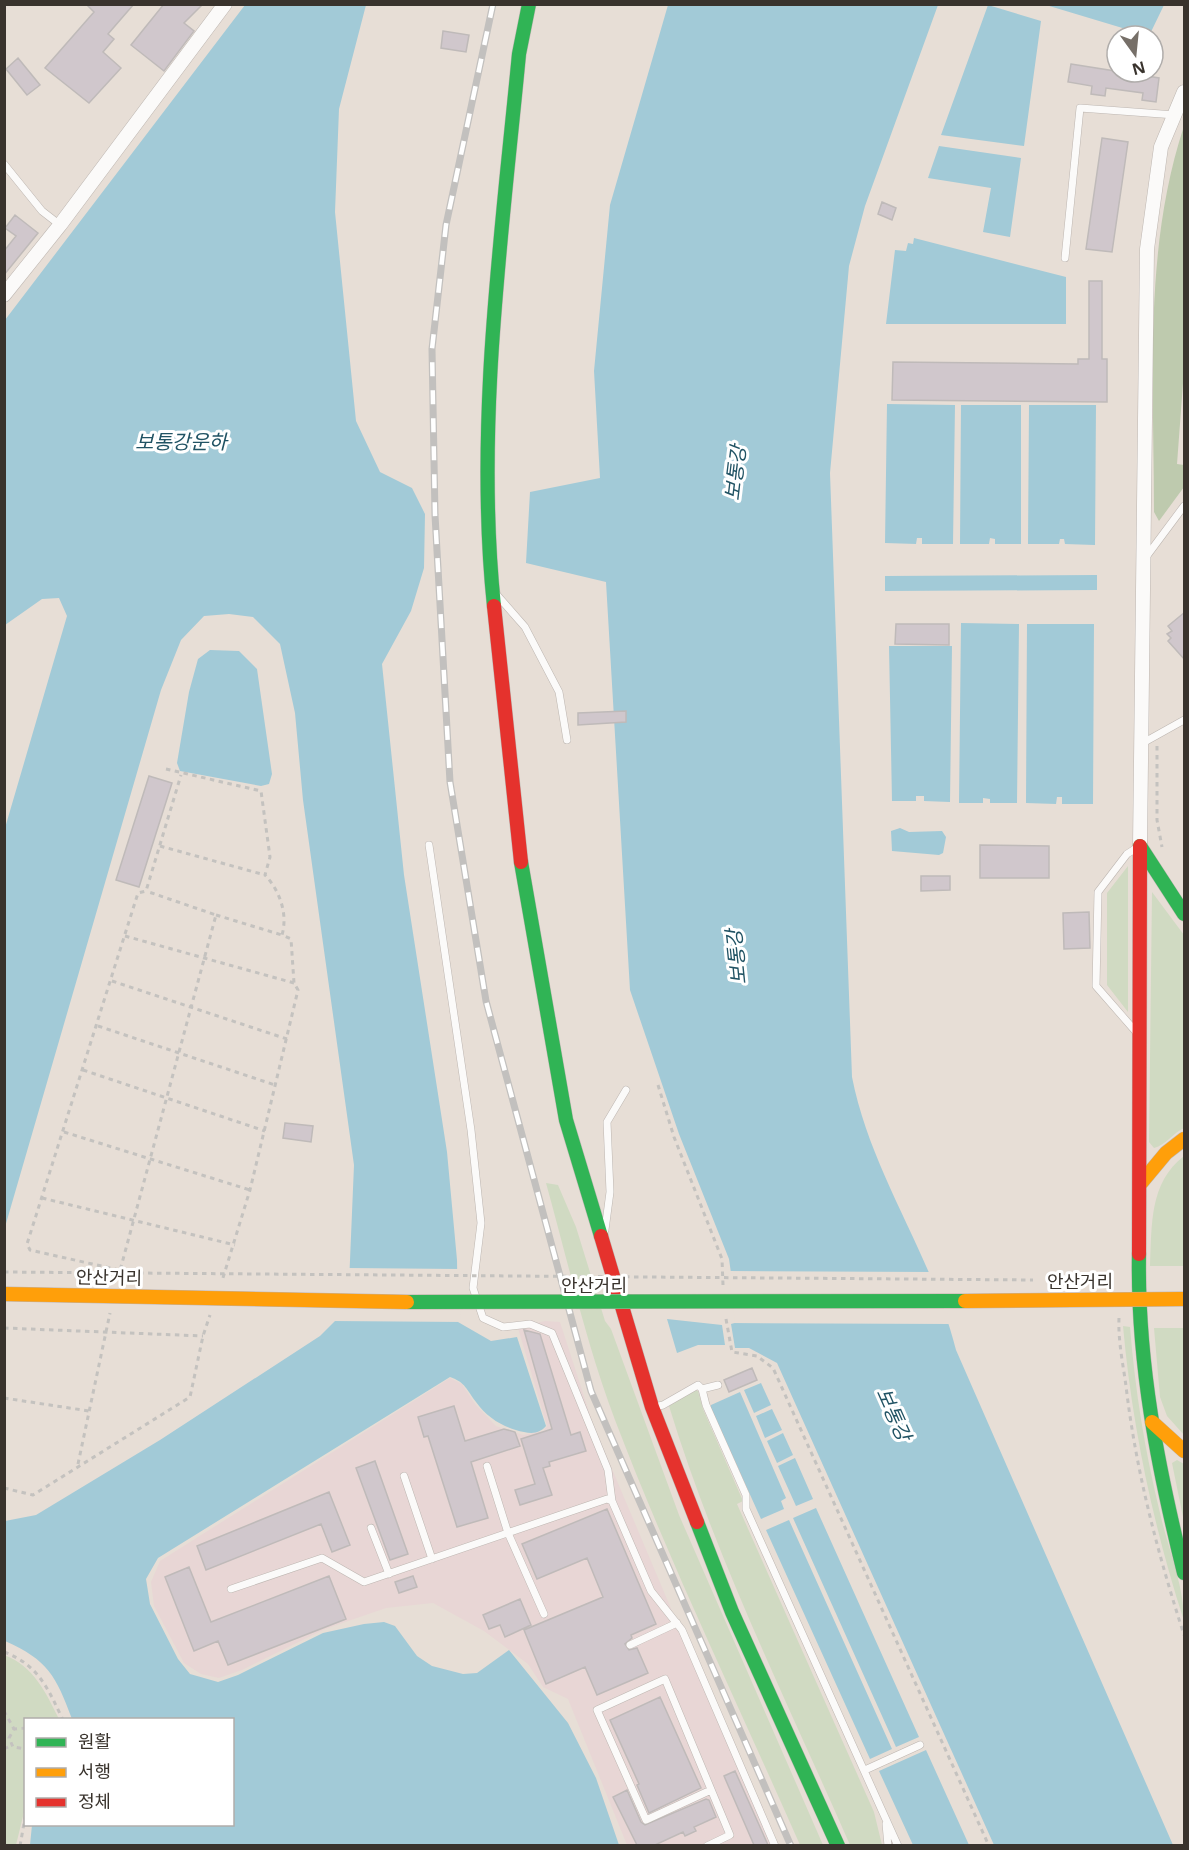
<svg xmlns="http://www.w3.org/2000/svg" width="1189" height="1850" font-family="'Open Sans','Noto Sans KR',sans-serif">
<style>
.industrial{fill:#e8d6d5}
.green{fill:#d0dac2}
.forest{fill:#becaae}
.water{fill:#a2cad7}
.pier{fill:#e7ded6}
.building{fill:#d0c7cc;stroke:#bfbab9;stroke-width:1.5}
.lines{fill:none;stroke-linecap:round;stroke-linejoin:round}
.lane-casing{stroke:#bdb6b1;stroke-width:8}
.street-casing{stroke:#bdb6b1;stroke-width:15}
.fast-casing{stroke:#bdb6b1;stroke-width:15}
.slow-casing{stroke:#bdb6b1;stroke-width:15}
.jam-casing{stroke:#bdb6b1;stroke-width:15}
.path{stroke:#c4c2bf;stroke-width:3;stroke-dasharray:4.5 4.5;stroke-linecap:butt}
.lane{stroke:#fbfaf9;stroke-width:7}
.street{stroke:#fbfaf9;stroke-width:14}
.fast{stroke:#30b455;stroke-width:14}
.slow{stroke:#ff9f0a;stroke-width:14}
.jam{stroke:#e5322d;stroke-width:14}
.rail-casing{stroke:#c2c0be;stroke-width:7}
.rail{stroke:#fff;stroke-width:4.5;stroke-dasharray:14;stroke-linecap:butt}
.fast-bridge-casing{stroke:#bfb1a9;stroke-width:15;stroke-linecap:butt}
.slow-bridge-casing{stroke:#bfb1a9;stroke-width:15;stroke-linecap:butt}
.path-bridge{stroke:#c4c2bf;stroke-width:3;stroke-dasharray:4.5 4.5;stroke-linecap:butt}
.fast-bridge{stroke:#30b455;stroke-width:14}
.slow-bridge{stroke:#ff9f0a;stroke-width:14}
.labels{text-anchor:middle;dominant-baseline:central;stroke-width:6;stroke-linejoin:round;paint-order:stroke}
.street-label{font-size:18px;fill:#39332d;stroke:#fff}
.water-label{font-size:20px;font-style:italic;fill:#215364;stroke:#fff}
</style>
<rect width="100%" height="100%" fill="#e7ded6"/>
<path class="industrial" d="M545 1321 560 1322 593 1424 771 1845H627L568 1699 543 1687 528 1664 484 1631 433 1603 386 1608 325 1629 242 1670 219 1678 201 1674 184 1663 154 1606 151 1582 160 1561 450 1378 462 1384 475 1404 496 1426 523 1435 543 1431 547 1426 518 1328Z"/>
<path class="green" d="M1128 866V1012L1107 985V893Z
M1152 892 1184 935V1128C1173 1133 1166 1145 1154 1148L1149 1142Z
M1184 1156V1266H1150C1152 1225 1149 1183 1184 1156Z
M546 1183 558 1185 576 1227 605 1321 611 1329 679 1515 823 1845H800C738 1704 670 1564 615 1420 586 1343 568 1262 546 1183Z
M1123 1326 1130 1327C1135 1390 1145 1452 1160 1513 1168 1549 1184 1585 1184 1621 1153 1525 1132 1426 1123 1326Z
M1154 1328H1184V1435L1167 1416 1160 1397Z
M694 1390 698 1391 703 1409 743 1501 737 1504 874 1812 882 1845H850C787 1701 715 1557 669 1406Z
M1177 1460 1184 1464V1522L1172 1463Z
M4 1655C34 1666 46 1693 59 1719L26 1720 25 1808 16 1845H5Z"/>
<path class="forest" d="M1184 126V370L1177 464 1184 465V487L1159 521 1154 512C1154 383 1143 250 1184 126Z"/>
<path class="water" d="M245 5H366L339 109 335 212 356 421 380 472 412 488 425 514 424 568 411 611 382 664 404 875 447 1152 457 1260 458 1322 491 1341 517 1337 546 1426C540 1433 533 1434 524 1432 505 1428 488 1419 476 1402 467 1390 465 1382 450 1377L158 1558 146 1579 150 1604 178 1659 190 1674 218 1682 238 1675 323 1633 364 1624 384 1622 395 1626 417 1656 432 1666 463 1674 477 1673 509 1650 568 1723 596 1778 619 1845H30L32 1825 232 1824V1720L72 1719C56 1676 48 1660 5 1641V1521L36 1515 160 1440 320 1336 348 1308 354 1165 303 800 295 713 280 644 253 617 229 614 204 616 181 640 161 690 5 1227V828L67 616 59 598 42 599 5 625V320Z
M668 5H938L865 206 849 266 830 473 852 1077C871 1174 932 1254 956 1350L1173 1845H994L777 1363 749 1348H735L731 1324 738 1322 729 1259 679 1134 630 990 606 582 526 563 530 492 600 478 594 371 610 205Z
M988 5 1041 21 1024 146 941 135Z
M1046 5H1164L1149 36Z
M939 146 1021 158 1010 237 983 232 991 188 928 178Z
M914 238 1066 277V324H886L895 250 906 251 908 243 913 244Z
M887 404 955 405 953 544H922V538H917L916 544 885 543Z
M961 405H1021V544H995V539L990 538 989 544H960Z
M1029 405H1096L1095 545 1065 544 1064 539H1060L1059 544H1028Z
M1097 575V590L885 591V576Z
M961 623 1019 624 1017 803H990V799L983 798V803H959Z
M1027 624H1094L1093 804H1062V797H1057L1056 804 1026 803Z
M889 646H952L950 802 924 801V796H916V801H892Z
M210 650 239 651 257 669 272 774 269 784 261 786 180 771 177 763 189 692 198 659Z
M900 828 909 832 942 831 946 837 943 853 939 855 892 851 891 831Z
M667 1319 722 1325 725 1345H698L677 1353Z
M761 1383 771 1405 754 1413 744 1390Z
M740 1392 786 1498 781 1501 784 1509 761 1519 711 1408V1405Z
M772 1409 782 1430 765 1438 756 1416Z
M783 1433 793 1455 777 1463 767 1441Z
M795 1458 813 1499 796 1506 778 1466Z
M816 1508 919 1737 896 1747 793 1518Z
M789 1520 892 1749 870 1759 766 1530Z
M926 1750 969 1845H913L879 1771Z"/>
<path class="pier" d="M348 1268 460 1269 461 1320 464 1322 331 1321 345 1307Z
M728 1271 932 1272 952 1324 729 1323 735 1320Z"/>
<path class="building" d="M86 4H134L108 34 114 39 103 52 121 68 89 103 45 68 94 12Z
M164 4H203L184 23 194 31 164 71 131 45Z
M443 31 469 35 466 52 441 48Z
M18 58 40 85 27 95 6 69Z
M1071 64 1159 78 1156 102 1142 100 1143 93 1106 88 1105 96 1091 94 1092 86 1068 82Z
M1102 138 1128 142 1112 252 1086 249Z
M882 202 896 208 892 220 878 214Z
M15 215 38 233 4 275V251L16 236 5 228Z
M1089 281H1102V359H1107V402L892 400 893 362 1078 364V359H1089Z
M1185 612V660L1168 641 1171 638 1167 634 1172 631 1168 626Z
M896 624H949V645L895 644Z
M626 711V722L578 725V713Z
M149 776 172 783 139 887 116 880Z
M980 845 1049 846V878H980Z
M921 876H950V890L921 891Z
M1089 912 1090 948 1064 949 1063 913Z
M285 1123 313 1126 311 1142 283 1138Z
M524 1330 540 1334 571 1435 580 1432 586 1451 549 1462 550 1466 543 1468 552 1495 520 1505 515 1490 535 1484 521 1439 552 1429Z
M752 1368 757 1380 729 1392 724 1380Z
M454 1406 465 1441 504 1429 515 1432 520 1446 471 1462 488 1518 457 1527 428 1436 424 1437 418 1417Z
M375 1461 408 1554 390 1560 356 1468Z
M329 1492 350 1545 332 1552 321 1524 206 1570 197 1546Z
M607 1509 656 1624 631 1635 632 1638 625 1644 629 1650 637 1648 648 1673 597 1695 585 1667 546 1684 524 1630 603 1597 587 1558 537 1579 522 1544Z
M189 1567 211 1622 329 1576 346 1619 228 1665 218 1641 194 1651 165 1577Z
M413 1576 417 1587 399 1593 395 1582Z
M520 1599 531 1625 505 1637 500 1625 489 1629 483 1615Z
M660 1697 701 1788 649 1813 637 1785 639 1784 610 1720Z
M735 1771 768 1845H754L724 1776Z
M627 1790 641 1822 645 1825 706 1799 709 1800 716 1817 694 1827 696 1831 685 1836 683 1832 655 1845H637L613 1797Z"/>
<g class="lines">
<g class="lane-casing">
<path id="lane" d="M4 164 42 211 60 225
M1065 258 1080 108 1175 115
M1146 557 1184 506
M497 595 525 627 559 692 567 740
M1141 744 1184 720
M429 845 471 1130 481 1223 473 1288 483 1318 503 1327 530 1324 552 1333 608 1470 612 1501
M1137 1033 1096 986 1098 892 1127 854 1138 847
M605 1230 610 1192 607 1122 626 1090
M702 1389 706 1405 746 1495V1509L898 1846
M655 1407 663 1405 698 1385 702 1389 718 1385
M487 1466 508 1533 544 1614
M404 1476 432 1559
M371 1528 389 1574
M231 1589 322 1558 364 1582 607 1499 612 1501 651 1591 682 1630 775 1846
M630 1645 677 1623
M865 1770 920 1745
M886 1824 888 1846
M707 1846 730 1835 665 1679 597 1710 646 1820 711 1790"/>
</g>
<g class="street-casing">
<path id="street" d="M4 295 60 225 225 4
M1140 846 1147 249 1161 147 1184 92"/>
</g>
<g class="fast-casing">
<path id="fast" d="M494 606C475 426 502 233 519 54L529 4
M1140 846 1184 914
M521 862 566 1120 601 1236
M1139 1254C1137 1363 1158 1468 1184 1573
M697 1522 732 1612 838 1846"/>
</g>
<g class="slow-casing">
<path id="slow" d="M1141 1183 1166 1153 1184 1139
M1152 1422 1184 1451"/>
</g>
<g class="jam-casing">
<path id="jam" d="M494 606 521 862
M601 1236 652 1407 697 1522
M1139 1254 1140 846"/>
</g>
<path class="path" d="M1157 746V820L1162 847
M166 769 261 791 270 857 265 875C280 891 288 914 282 935L291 939 294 983 298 990 250 1190 222 1281
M160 846 265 875
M216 915 282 935
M125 936 294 983
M112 981 287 1039
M98 1026 275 1085
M83 1070 265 1131
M658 1085 674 1137 722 1259 723 1285
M64 1132 250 1190
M42 1198 235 1245
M119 1270 30 1250 27 1244 138 893 146 891 181 775
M118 1278 216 915 146 891
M1119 1318C1118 1341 1123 1364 1126 1386 1136 1472 1158 1554 1184 1635
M726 1319 732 1352 757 1356 773 1368 989 1846
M4 1328 203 1336
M4 1398 89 1411
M78 1464 110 1313
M4 1488 33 1495 190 1397 203 1336 210 1315
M4 1652C39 1665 48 1689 63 1720
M4 1711 14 1729
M26 1728 14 1729 9 1738 13 1747 26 1749
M4 1749 12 1745
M4 1843 6 1846
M20 1846 26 1812"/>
<use href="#lane" class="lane"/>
<use href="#street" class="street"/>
<use href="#fast" class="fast"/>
<use href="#slow" class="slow"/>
<use href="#jam" class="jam"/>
<g class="rail-casing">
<path id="rail" d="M493 4 446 225 432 349 435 515 450 782 486 1001 591 1391 791 1846"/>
</g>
<use href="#rail" class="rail"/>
<g class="fast-bridge-casing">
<path id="fast-bridge" d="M407 1302 965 1301"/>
</g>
<g class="slow-bridge-casing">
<path id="slow-bridge" d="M4 1294 407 1302
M965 1301 1184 1299"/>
</g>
<path class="path-bridge" d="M4 1272 1033 1280"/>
<use href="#fast-bridge" class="fast-bridge"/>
<use href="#slow-bridge" class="slow-bridge"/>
</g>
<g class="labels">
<g class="street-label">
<text transform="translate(109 1277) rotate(1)">안산거리</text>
<text x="1080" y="1281">안산거리</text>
<text x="594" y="1285">안산거리</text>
</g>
<g class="water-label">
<text x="181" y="441">보통강운하</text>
<text transform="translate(735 473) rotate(-83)">보통강</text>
<text transform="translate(736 957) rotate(-96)">보통강</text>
<text transform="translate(894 1414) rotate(66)">보통강</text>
</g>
</g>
<rect width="1189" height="1850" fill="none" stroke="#39332d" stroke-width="12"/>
<rect x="24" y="1718" width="210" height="108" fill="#ffffff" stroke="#b0adab" stroke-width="1.5"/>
<rect x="36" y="1738" width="30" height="9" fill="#30b455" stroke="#b0adab" stroke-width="1.5"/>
<text x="78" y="1748" font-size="18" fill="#39332d">원활</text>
<rect x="36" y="1768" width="30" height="9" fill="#ff9f0a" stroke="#b0adab" stroke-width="1.5"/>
<text x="78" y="1778" font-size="18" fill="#39332d">서행</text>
<rect x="36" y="1798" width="30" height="9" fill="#e5322d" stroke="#b0adab" stroke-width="1.5"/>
<text x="78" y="1808" font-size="18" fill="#39332d">정체</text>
<g transform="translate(1135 54) rotate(165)"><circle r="28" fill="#ffffff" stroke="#b0adab" stroke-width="1.5"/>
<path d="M0-4.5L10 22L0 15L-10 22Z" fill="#766f68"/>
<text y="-9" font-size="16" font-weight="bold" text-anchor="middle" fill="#39332d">N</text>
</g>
</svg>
